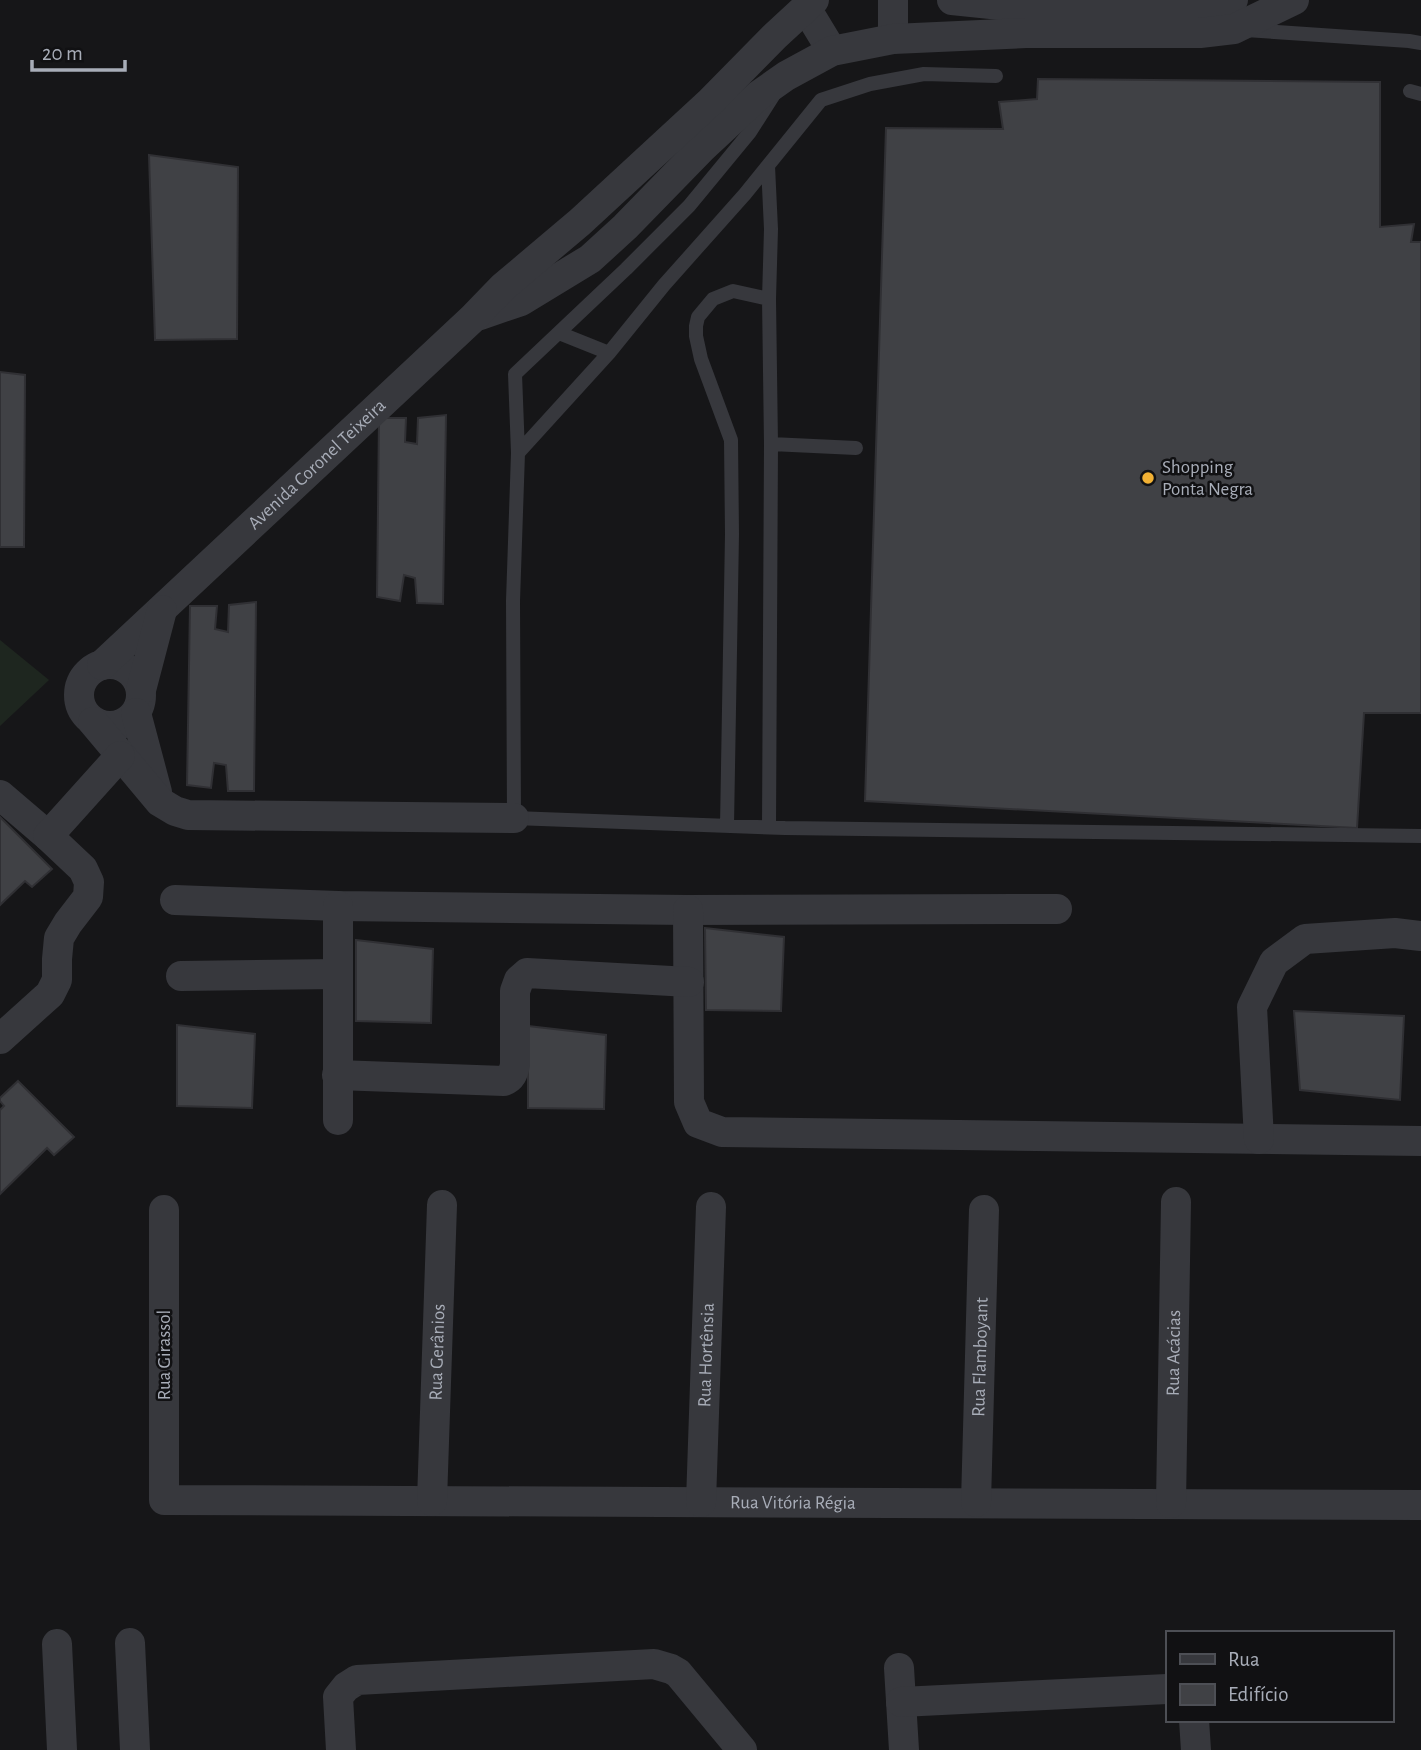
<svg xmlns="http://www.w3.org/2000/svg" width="1421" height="1750" font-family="'Alegreya Sans',sans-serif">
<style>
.green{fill:#1e261f}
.building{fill:#404145;stroke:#303034;stroke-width:2}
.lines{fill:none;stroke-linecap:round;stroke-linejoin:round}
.service{stroke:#37383d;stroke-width:14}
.minor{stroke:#37383d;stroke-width:30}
.poi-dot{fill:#f2b134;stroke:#111113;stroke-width:2.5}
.labels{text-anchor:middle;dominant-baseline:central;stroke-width:5;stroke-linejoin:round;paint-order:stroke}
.street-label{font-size:19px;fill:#a8adb8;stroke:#111113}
.poi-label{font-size:19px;fill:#a8adb8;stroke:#111113;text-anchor:start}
</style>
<rect width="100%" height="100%" fill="#161618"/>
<path class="green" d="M0 640 49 680 0 726Z"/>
<path class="building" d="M1038 79 1380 82V227L1414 224 1411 242H1421V713H1364L1357 828 865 801 886 128 1003 129 999 102 1037 99Z
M149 155 238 167 237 339 155 340Z
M0 372 25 375 24 547H0Z
M446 415 443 604 417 603 415 578 404 575 400 601 377 597 379 418H406L405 442 417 444 418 418Z
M256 602 254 791H228L226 765 214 763 211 788 187 785 190 606H217L215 629 228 632 229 605Z
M0 817 52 869 32 887 25 881 0 905Z
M705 928 784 937 781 1011 706 1010Z
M356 940 433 949 431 1023 356 1021Z
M1294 1011 1404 1016 1400 1100 1300 1090Z
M177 1025 255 1034 252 1108 177 1106Z
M528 1026 606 1035 604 1109 528 1108Z
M18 1081 74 1137 54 1155 47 1148 0 1194V1110L4 1106 0 1101V1098Z"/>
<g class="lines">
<path class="service" d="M1246 30 1409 41 1421 43
M1410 91 1421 94
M773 96 750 132 689 206 626 269 515 374 518 453 513 601 514 818 785 828 1421 836
M768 166 771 229 769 299 771 444 769 827
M559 333 609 353
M771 444 856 448
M518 453 609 353 664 285 745 194 821 100 870 84 924 74 996 76
M727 826 732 534 731 440 701 359 696 336V326L698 317 713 299 733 291 769 299"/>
<g class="minor">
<path d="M952 0 1010 6 1180 13 1209 8 1233 0"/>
<path d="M806 8 832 51"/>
<path d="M893 39V0"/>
<path d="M480 315 521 301 590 259 625 227 702 148 759 95 786 76 832 51 893 39 1026 33H1200L1234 29 1294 0"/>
<circle cx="110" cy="695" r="31"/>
<path id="s1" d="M102 665 473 318 503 287 580 222 710 102 775 36 814 0"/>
<path d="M141 690 162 610"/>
<path d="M136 713 157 792"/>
<path d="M93 722 160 802 175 811 188 815 514 818"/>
<path d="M0 795 48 836"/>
<path d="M175 900 338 906 688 910 1057 909"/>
<path d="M688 910 689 1102 698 1123 722 1132 1421 1141"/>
<path d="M181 976 337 974"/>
<path d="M0 1039 50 994 57 980V959L59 938 68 923 88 897 89 882 83 869 48 836 120 756"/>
<path d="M337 1075 504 1081C512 1078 513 1073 515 1065V991L519 980 527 973 689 982"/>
<path d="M338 1120V906"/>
<path d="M1259 1139 1252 1007 1274 962 1305 939 1395 933 1421 936"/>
<path id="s2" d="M164 1210V1500L1421 1505"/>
<path id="s3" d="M432 1501 442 1205"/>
<path id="s4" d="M701 1502 711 1207"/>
<path id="s5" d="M976 1502 984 1210"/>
<path id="s6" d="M1171 1503 1176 1202"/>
<path d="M130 1643 135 1750"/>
<path d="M57 1644 62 1750"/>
<path d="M899 1668 904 1750"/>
<path d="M901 1702 1167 1689"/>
<path d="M1194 1720 1196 1750"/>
<path d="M341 1750 338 1697 346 1687 357 1680 654 1664 671 1669 678 1673 742 1750"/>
</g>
</g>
<circle class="poi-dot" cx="1148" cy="478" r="7"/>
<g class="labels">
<g class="street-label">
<text stroke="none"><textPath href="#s1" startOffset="294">Avenida Coronel Teixeira</textPath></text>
<text stroke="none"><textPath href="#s6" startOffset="150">Rua Acácias</textPath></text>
<text stroke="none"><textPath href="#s3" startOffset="149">Rua Gerânios</textPath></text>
<text stroke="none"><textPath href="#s4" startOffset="147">Rua Hortênsia</textPath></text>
<text transform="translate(164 1355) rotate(-90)">Rua Girassol</text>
<text stroke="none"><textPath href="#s5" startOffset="145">Rua Flamboyant</textPath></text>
<text stroke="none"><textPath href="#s2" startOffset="919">Rua Vitória Régia</textPath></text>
</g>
<g class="poi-label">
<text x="1162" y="467">Shopping<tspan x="1162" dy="22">Ponta Negra</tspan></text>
</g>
</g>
<rect x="1166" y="1631" width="228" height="91" fill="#111113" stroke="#4d4f55" stroke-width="2"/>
<rect x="1180" y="1654" width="35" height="10" fill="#37383d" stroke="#4d4f55" stroke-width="2"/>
<text x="1228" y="1666" font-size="21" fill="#a8adb8">Rua</text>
<rect x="1180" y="1684" width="35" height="21" fill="#404145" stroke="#4d4f55" stroke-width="2"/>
<text x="1228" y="1701" font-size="21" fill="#a8adb8">Edifício</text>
<path d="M32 60v10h93v-10" fill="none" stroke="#a8adb8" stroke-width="3.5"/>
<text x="42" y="60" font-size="21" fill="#a8adb8" stroke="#111113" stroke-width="5" paint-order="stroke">20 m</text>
</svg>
